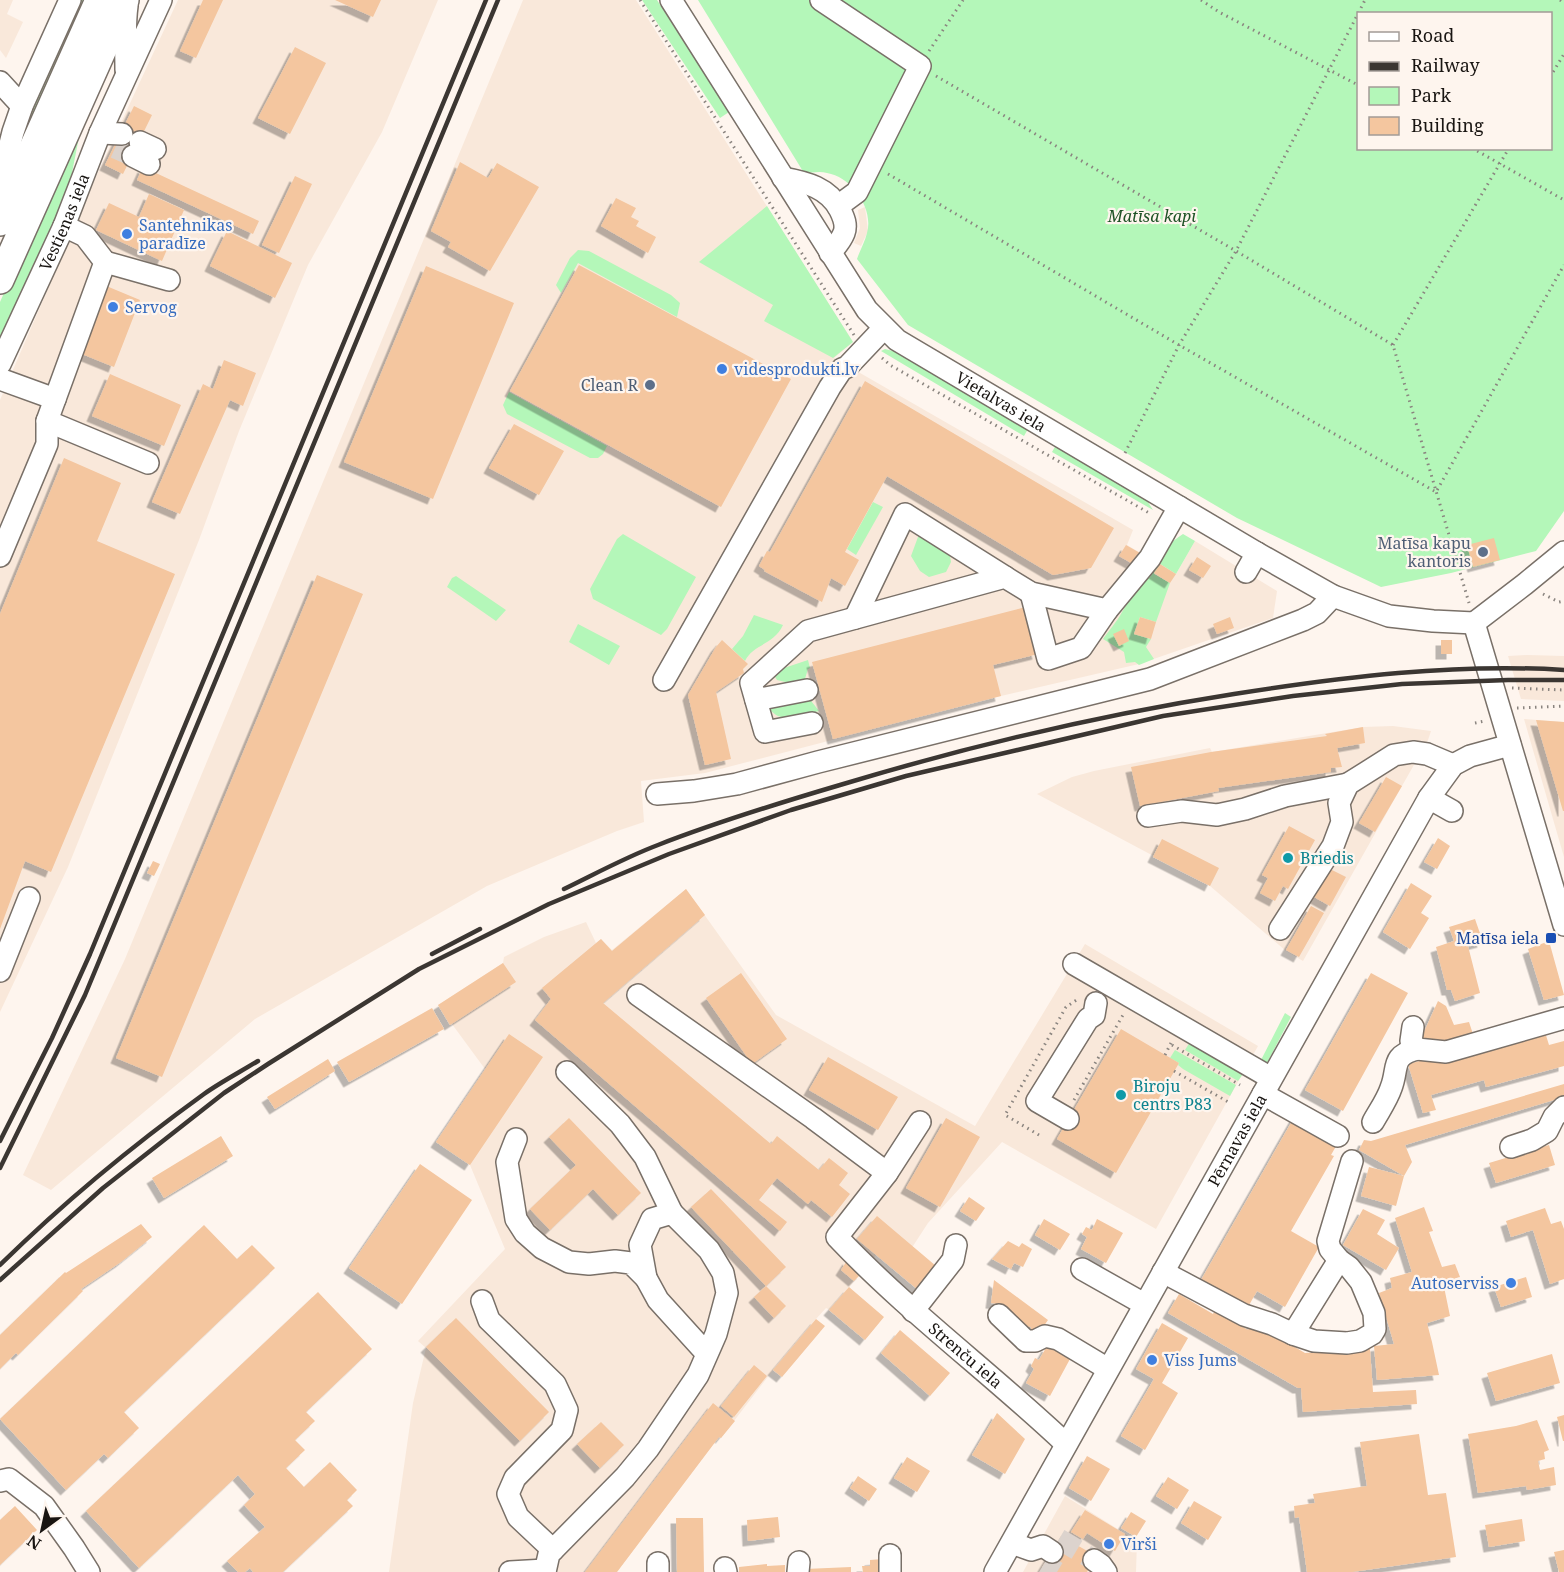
<svg xmlns="http://www.w3.org/2000/svg" width="1564" height="1572" font-family="'Noto Serif',serif">
<style>
.built{fill:#f9e8da}
.green{fill:#b4f7b9;fill-rule:evenodd}
.building{fill:#f4c69f;filter:url(#shadow)}
.lines{fill:none;stroke-linecap:round;stroke-linejoin:round}
.minor-tunnel{stroke:#dcd3cd;stroke-width:21;stroke-dasharray:21 10;stroke-linecap:butt}
.minor-casing{stroke:#797068;stroke-width:24}
.major-casing{stroke:#797068;stroke-width:30}
.path{stroke:#8a847f;stroke-width:3;stroke-dasharray:1.5 4.5;stroke-linecap:butt}
.minor{stroke:#fff;stroke-width:21}
.major{stroke:#fff;stroke-width:27}
.rail{stroke:#3b3632;stroke-width:4.5}
.shop-dot{fill:#3f7fe0;stroke:#fef5ee;stroke-width:2}
.service-dot{fill:#5c6f8a;stroke:#fef5ee;stroke-width:2}
.culture-dot{fill:#0f9aa8;stroke:#fef5ee;stroke-width:2}
.transit-dot{fill:#1a4fb4;stroke:#fef5ee;stroke-width:2}
.labels{text-anchor:middle;dominant-baseline:central;stroke-width:4.5;stroke-linejoin:round;paint-order:stroke}
.park-label{font-size:16px;font-style:italic;fill:#1e5225;stroke:#fef5ee}
.street-label{font-size:16px;fill:#191512;stroke:#fef5ee}
.shop-label{font-size:16px;fill:#366cbe;stroke:#fef5ee;text-anchor:start}
.service-label{font-size:16px;fill:#4e5e75;stroke:#fef5ee;text-anchor:end}
.culture-label{font-size:16px;fill:#0d838f;stroke:#fef5ee;text-anchor:start}
.transit-label{font-size:16px;fill:#164399;stroke:#fef5ee;text-anchor:end}
</style>
<defs>
<filter id="shadow"><feDropShadow dx="-5.5" dy="5.5" stdDeviation="0" flood-color="#0004"/></filter>
</defs>
<rect width="100%" height="100%" fill="#fef5ee"/>
<path class="built" d="M0 0H13L7 14 23 22 6 58 0 50Z
M178 0H438L382 132 308 265 239 431 199 540 68 867 0 1012V400L99 170Z
M523 0H636L853 342 834 358 1133 530 1127 545 1176 574 1195 541 1277 591 1273 618 1139 664 1001 696 705 773 641 781 644 822 617 831 487 886 255 1019 51 1190 23 1175 125 959Z
M865 207 868 231 861 246 854 243 860 228 858 210Z
M1527 655 1564 656V701L1521 699 1508 656Z
M1524 719 1564 722V857Z
M1393 726 1431 731 1428 740 1303 961 1286 951 1210 886 1037 794 1072 777 1094 771 1210 748 1212 752 1363 727Z
M686 889 776 1015 975 1126 1085 944 1258 1046 1156 1229 1002 1142 928 1223 913 1246 893 1269 876 1255 830 1310 826 1308 816 1319 773 1370 721 1438 719 1437 617 1572H389L413 1403 426 1348 418 1341 505 1249 470 1165 436 1142 485 1069 438 1005 503 963 504 957 544 937 586 922 596 943 601 939 612 950Z
M1065 1496 1137 1541 1136 1572H1023Z"/>
<path class="green" d="M79 0H87L23 140 20 135Z
M642 0H657L729 112 720 118Z
M698 0H1564V511L1536 551 1451 573 1381 587 1237 518 908 325 857 259C860 250 865 242 867 233 874 209 852 177 827 173 820 171 811 173 804 173ZM1358 14H1550V148H1358Z
M76 130 80 132 69 188 0 342V302Z
M767 206 853 342 833 358 764 321 773 305 699 262Z
M578 250 589 251 671 295 680 303 677 317 578 263 561 293 556 285 570 258Z
M885 349 897 352 910 359 1028 429 1024 436 881 351Z
M509 392 607 446 603 454 598 458H590L507 414 503 405Z
M1056 445 1146 499 1153 510 1052 452Z
M873 502 883 507 856 555 847 549Z
M623 534 696 577 667 629 661 635 593 599 590 589 617 539Z
M1183 534 1195 541 1176 574 1160 564 1154 574 1170 583 1156 622 1140 617 1134 634 1151 639 1146 647 1154 659 1139 665 1135 662 1126 663 1124 652 1103 639C1109 630 1117 622 1122 612 1139 586 1155 551 1183 534Z
M927 535 949 550 951 562 946 572 929 577 920 571 911 556 918 537Z
M456 576 506 610 496 621 447 587 452 578Z
M754 615 783 625C774 645 753 644 745 661L732 649 743 636Z
M578 624 620 646 609 665 569 642Z
M808 660 810 668 808 669 804 682 794 684 777 680 772 672Z
M808 697 819 711C801 715 786 725 771 711L770 704Z
M1285 1013 1291 1017 1267 1063 1261 1060Z
M1190 1042 1245 1071 1238 1081 1185 1050Z
M1175 1050 1236 1085 1230 1096 1183 1069 1178 1065 1179 1063 1170 1058Z"/>
<path class="building" d="M203 0H223L196 58 180 51Z
M335 0H381L373 17Z
M295 47 326 63 290 134 258 118Z
M134 106 152 115 123 174 105 165Z
M460 162 488 178 497 163 539 187 490 271 448 247 451 242 431 231Z
M143 167 259 221 253 234 137 180Z
M295 176 312 184 279 253 262 245Z
M149 194 184 210 162 261 96 230 109 203 139 217Z
M616 198 636 208 631 217 639 221 636 226 656 237 648 253 601 226Z
M227 231 292 263 275 298 210 266Z
M579 265 791 379 721 507 510 391Z
M426 266 514 303 433 499 344 462Z
M104 285 140 300 114 367 77 352Z
M224 360 256 373 243 406 230 400 180 514 152 502 203 384 213 389Z
M110 374 181 405 164 446 92 416Z
M865 381 1114 528 1091 568 1053 575 887 476 845 552 859 560 845 586 831 578 822 602 764 571 765 570 759 566 767 551 770 552Z
M514 424 564 451 539 495 489 468Z
M64 458 121 483 97 541 175 574 51 872 25 861 0 929V614Z
M1494 538 1500 560 1473 567 1467 545Z
M1126 545 1140 553 1133 564 1119 556Z
M1197 557 1211 566 1203 578 1189 570Z
M1160 564 1176 574 1170 583 1154 573Z
M317 575 363 594 162 1077 116 1058Z
M1026 607 1038 654 993 665 1001 696 833 739 812 662Z
M1140 617 1156 622 1151 639 1134 634Z
M1230 617 1234 628 1217 634 1213 624Z
M1124 629 1129 641 1119 646 1113 634Z
M722 640 748 664 743 669 744 673 716 692 731 759 705 765 688 695 716 647Z
M1441 640H1452V654H1441Z
M1536 720 1564 722V811H1563Z
M1363 727 1365 743 1337 748 1342 767 1331 768V772L1218 788 1219 791 1140 806 1131 767 1211 752 1327 736 1325 734Z
M1386 777 1402 786 1375 832 1359 823Z
M1289 826 1315 840 1288 889 1283 886 1275 901 1260 893 1268 878 1262 875Z
M1438 838 1450 846 1437 869 1424 862Z
M1162 839 1219 868 1210 886 1153 857Z
M153 861 160 864 154 876 147 873Z
M1330 869 1346 877 1330 906 1314 897Z
M1411 883 1432 896 1421 913 1429 918 1410 949 1383 932Z
M686 889 705 915 603 1003 771 1144 777 1136 819 1170 829 1158 848 1173 839 1185 850 1194 832 1217 811 1200 808 1204 777 1178 759 1200 787 1222 780 1231 535 1020 551 999 542 988 601 939 612 951Z
M1311 906 1324 913 1299 957 1286 950Z
M1475 919 1483 942 1468 946 1480 993 1455 1001 1451 990H1447L1436 947 1454 941 1449 927Z
M1549 941 1564 995 1544 1000 1528 949Z
M503 963 516 982 450 1025 438 1005Z
M741 973 787 1039 752 1064 706 998Z
M1371 973 1408 993 1343 1111 1305 1090Z
M1438 1001 1446 1006 1454 1025 1469 1022 1474 1037 1458 1041 1419 1043Z
M432 1008 444 1029 349 1082 337 1062Z
M1121 1029 1179 1063 1116 1173 1057 1139Z
M1544 1029 1549 1045 1564 1041V1066L1486 1087 1484 1080 1431 1095 1436 1110 1423 1113 1408 1064Z
M509 1034 543 1057 470 1165 436 1142Z
M828 1057 898 1097 878 1130 809 1090Z
M328 1059 335 1071 275 1109 267 1097Z
M1564 1084V1097L1405 1145 1412 1162 1404 1176 1359 1150 1364 1140 1371 1141Z
M1295 1116 1339 1141 1331 1155 1334 1156 1291 1231 1319 1247 1285 1307 1257 1291 1248 1307 1201 1280Z
M569 1118 641 1193 618 1215 593 1189 550 1230 530 1209 576 1165 549 1137Z
M946 1118 980 1137 940 1207 906 1188Z
M221 1136 233 1156 164 1198 152 1178Z
M1549 1145 1555 1165 1496 1183 1489 1163Z
M420 1164 472 1200 402 1304 349 1268Z
M1369 1167 1404 1176 1396 1206 1361 1196Z
M711 1189 786 1267 766 1286 786 1306 774 1318 754 1297 766 1286 691 1207Z
M969 1197 985 1208 976 1221 960 1211Z
M1424 1207 1433 1231 1429 1232 1442 1267 1455 1264 1460 1277 1443 1282 1450 1316 1427 1323 1432 1342 1439 1375 1377 1380 1374 1346 1394 1344 1379 1293 1392 1288 1390 1278 1412 1272 1395 1218Z
M1545 1208 1551 1224 1561 1221 1564 1229V1279L1550 1284 1533 1230 1511 1237 1506 1221Z
M1363 1209 1385 1220 1377 1234 1399 1248 1386 1270 1343 1245Z
M877 1216 936 1266 917 1289 857 1239Z
M1044 1219 1070 1234 1060 1250 1035 1235Z
M1097 1219 1123 1233 1106 1263 1081 1249 1087 1237 1082 1234 1086 1227 1092 1230Z
M141 1224 152 1237 121 1262 81 1289 83 1291 18 1355 16 1353 0 1369V1335L65 1272 66 1273Z
M204 1225 237 1259 252 1245 275 1268 124 1412 139 1428 108 1458 104 1454 66 1490 0 1419Z
M1008 1241 1019 1247 1022 1243 1032 1249 1023 1267 1014 1263 1011 1269 992 1259Z
M848 1259 862 1273 854 1281 841 1270Z
M1526 1277 1532 1297 1501 1307 1494 1287Z
M994 1280 1048 1320 1039 1333 1030 1332 1031 1327 1022 1326 1023 1321 1014 1320 1015 1316 1007 1315 999 1309V1304L991 1303Z
M849 1287 884 1317 865 1340 829 1310Z
M318 1292 372 1349 306 1412 315 1421 295 1440 305 1450 286 1468 304 1487 330 1462 357 1490 347 1500 353 1506 283 1572H253L250 1568 245 1572H238L227 1561 265 1527 244 1505 255 1494 238 1475 139 1568 86 1511Z
M1179 1294 1213 1314 1215 1310 1248 1330 1252 1322 1305 1353 1370 1349 1373 1392 1416 1390 1417 1404 1303 1412 1301 1388H1298L1168 1313Z
M456 1318 549 1412 520 1441 426 1347Z
M816 1319 825 1326 782 1377 773 1370Z
M1162 1323 1188 1338 1162 1383 1178 1393 1145 1450 1121 1436 1154 1379 1136 1369Z
M900 1330 950 1373 930 1396 881 1353Z
M1047 1346 1070 1359 1050 1396 1026 1383 1034 1369 1031 1366 1035 1358 1039 1360Z
M1552 1354 1560 1383 1496 1401 1487 1373Z
M754 1365 767 1376 734 1417 721 1406Z
M713 1403 735 1421 721 1438 719 1437 617 1572H585Z
M997 1413 1025 1439 1005 1474 972 1455Z
M1564 1415V1441H1563L1557 1417Z
M1537 1420 1549 1450 1544 1452 1545 1459 1538 1461 1540 1470 1554 1467 1556 1485 1527 1490 1526 1486 1478 1493 1468 1434 1516 1426Z
M601 1422 624 1445 600 1468 577 1444Z
M1419 1434 1428 1495 1446 1493 1456 1557 1352 1572H1307L1299 1517 1295 1518 1294 1506 1315 1503 1313 1494 1367 1486 1360 1442Z
M1087 1456 1110 1469 1091 1501 1069 1488Z
M907 1457 930 1471 917 1492 894 1478Z
M858 1476 877 1489 869 1501 850 1488Z
M1168 1477 1189 1490 1177 1509 1156 1496Z
M1194 1501 1222 1517 1208 1540 1181 1523Z
M15 1506 37 1530 0 1565V1520Z
M1085 1510 1125 1534 1115 1551 1087 1533 1083 1539 1071 1532Z
M1131 1512 1146 1521 1136 1537 1121 1528Z
M778 1517 780 1537 748 1541 747 1520Z
M676 1518H703L704 1572H677Z
M1522 1519 1525 1541 1489 1547 1485 1525Z
M1061 1536 1096 1556 1087 1572H1048L1042 1568Z
M1564 1550V1572H1559L1554 1552Z
M883 1559V1572H863L862 1566H870V1560Z
M767 1564V1566L785 1565V1572H739V1567Z
M851 1567V1572H805V1569Z"/>
<g class="lines">
<path class="minor-tunnel" d="M115 148 133 156
M1059 1539 1094 1560
M1044 1564 1057 1572"/>
<g class="minor-casing">
<g id="minor">
<path id="s1" d="M671 0 867 310 897 340 1257 553 1333 596 1389 616 1433 621 1474 623"/>
<path d="M821 0 920 66 857 192 838 206"/>
<path d="M126 70C126 48 124 27 127 6"/>
<path d="M0 82 22 106"/>
<path d="M100 133 122 134"/>
<path d="M140 142 155 149"/>
<path d="M133 156 149 164"/>
<path d="M783 178C806 182 829 188 840 210 844 218 847 225 844 233 841 241 835 247 830 253"/>
<path d="M0 184 13 132 22 106 70 0"/>
<path d="M105 262 169 280"/>
<path id="s2" d="M0 364 64 226 100 133 161 0"/>
<path d="M0 379 55 399"/>
<path d="M47 421 148 463"/>
<path d="M0 556 47 444V421L105 262 85 236 64 226"/>
<path d="M1246 572 1257 553"/>
<path d="M1031 593 1048 659 1081 648 1107 610"/>
<path d="M855 618 905 514 1005 577"/>
<path d="M1474 623 1564 925"/>
<path d="M1474 623 1525 584 1564 552"/>
<path d="M664 680 830 387 842 369 847 367 884 328"/>
<path d="M756 700 807 690"/>
<path d="M812 723 765 732 751 683 808 631 1005 577 1031 593 1107 610 1150 558 1179 507"/>
<path d="M657 794 694 791 737 784 818 762 1150 679 1303 620 1317 613 1333 596"/>
<path d="M1429 798 1452 811"/>
<path d="M1148 816 1182 811 1217 815 1245 809 1285 796 1348 784"/>
<path d="M1280 929 1333 846 1342 822 1339 803 1348 784 1394 755 1413 752 1427 754 1453 765"/>
<path d="M1074 964 1271 1078"/>
<path d="M0 971 29 898"/>
<path id="s3" d="M638 995 813 1118 887 1173 837 1237C908 1312 991 1373 1066 1444"/>
<path d="M1413 1027 1411 1041 1417 1049 1446 1052 1564 1018"/>
<path d="M567 1072 620 1124 645 1157 672 1213"/>
<path d="M1263 1094 1338 1136"/>
<path d="M1068 1119 1037 1101 1088 1019 1094 1015 1096 1003"/>
<path d="M1373 1122C1379 1111 1387 1100 1391 1088 1399 1068 1390 1056 1417 1049"/>
<path d="M516 1139 507 1162 516 1219 525 1233 542 1248 569 1262 589 1264 615 1261 631 1263 646 1278"/>
<path d="M1511 1147 1532 1140 1547 1131 1554 1117 1564 1107"/>
<path d="M887 1173 920 1122"/>
<path d="M1082 1269 1144 1304"/>
<path d="M1163 1272 1244 1315 1272 1324 1293 1334 1314 1341 1347 1343 1360 1341 1372 1334 1375 1329 1374 1313 1361 1282 1349 1267 1339 1260 1330 1249 1328 1241 1352 1161"/>
<path d="M482 1301 489 1320 555 1384 567 1410 562 1430 515 1478 508 1494 518 1517 553 1550"/>
<path d="M913 1311 953 1260 956 1245"/>
<path d="M999 1315 1026 1341H1035L1045 1336 1058 1339 1108 1369"/>
<path d="M1293 1334 1339 1260"/>
<path d="M0 1481 9 1479 44 1506 74 1548 89 1572"/>
<path d="M1012 1543 1031 1550 1043 1546 1052 1552"/>
<path d="M890 1555V1572"/>
<path d="M1094 1560 1101 1565 1106 1572"/>
<path d="M725 1568 726 1572"/>
<path d="M510 1572 545 1570"/>
<path d="M545 1572 549 1554 625 1477 648 1449 698 1375 716 1334 727 1293 723 1273 709 1250 672 1213 652 1219 640 1245 646 1278 658 1300 707 1354"/>
<path d="M658 1572V1563"/>
<path d="M798 1572 799 1562"/>
<path id="s4" d="M995 1572 1429 798 1453 765 1470 756 1510 745"/>
</g>
</g>
<g class="major-casing">
<path id="major" d="M0 222 99 0
M0 280 125 0"/>
</g>
<path class="path" d="M640 0 854 335
M1201 0 1219 12 1358 85
M1560 0 1564 3
M929 51 963 0
M936 76 1236 251 1393 345 1469 603
M1550 77 1564 54
M1472 148 1564 200
M888 174 1179 345 1436 492 1564 265
M1393 345 1509 148
M882 358 890 365 1151 514
M1125 453 1179 345 1236 251 1365 0
M1543 594 1559 602 1564 601
M1512 688 1564 690
M1517 708 1564 706
M1475 723 1485 721
M1172 1045 1240 1085
M1165 1055 1171 1043
M1174 1071 1230 1103
M1074 1100 1123 1015
M1039 1135 1005 1115 1066 1007 1078 999"/>
<use href="#minor" class="minor"/>
<use href="#major" class="major"/>
<path class="rail" d="M564 889C595 874 626 857 658 845 717 822 779 803 840 785 969 746 1100 715 1234 694 1342 677 1454 663 1564 670
M432 954 480 929
M0 1141 52 1038 90 954 486 0
M0 1168 85 995 498 0
M0 1265C63 1203 132 1146 204 1094 221 1082 240 1072 258 1061
M0 1280 103 1188 224 1093 268 1064 419 969 549 904 669 854 791 810 906 776 1163 716 1293 696 1402 684 1508 680H1564"/>
</g>
<g class="shop-dot">
<circle cx="127" cy="234" r="6"/>
<circle cx="113" cy="307" r="6"/>
<circle cx="722" cy="369" r="6"/>
<circle cx="1511" cy="1283" r="6"/>
<circle cx="1152" cy="1360" r="6"/>
<circle cx="1109" cy="1544" r="6"/>
</g>
<g class="service-dot">
<circle cx="650" cy="385" r="6"/>
<circle cx="1483" cy="552" r="6"/>
</g>
<g class="culture-dot">
<circle cx="1288" cy="858" r="6"/>
<circle cx="1121" cy="1095" r="6"/>
</g>
<rect class="transit-dot" x="1545" y="932" width="12" height="12" rx="3"/>
<g class="labels">
<g class="park-label">
<text x="1152" y="216">Matīsa kapi</text>
</g>
<g class="street-label">
<text stroke="none"><textPath href="#s2" startOffset="156">Vestienas iela</textPath></text>
<text stroke="none"><textPath href="#s1" startOffset="530">Vietalvas iela</textPath></text>
<text stroke="none"><textPath href="#s4" startOffset="495">Pērnavas iela</textPath></text>
<text stroke="none"><textPath href="#s3" startOffset="562">Strenču iela</textPath></text>
</g>
<g class="shop-label">
<text x="139" y="225">Santehnikas<tspan x="139" dy="18">paradīze</tspan></text>
<text x="125" y="307">Servog</text>
<text x="734" y="369">videsprodukti.lv</text>
<text x="1499" y="1283" text-anchor="end">Autoserviss</text>
<text x="1164" y="1360">Viss Jums</text>
<text x="1121" y="1544">Virši</text>
</g>
<g class="service-label">
<text x="638" y="385">Clean R</text>
<text x="1471" y="543">Matīsa kapu<tspan x="1471" dy="18">kantoris</tspan></text>
</g>
<g class="culture-label">
<text x="1300" y="858">Briedis</text>
<text x="1133" y="1086">Biroju<tspan x="1133" dy="18">centrs P83</tspan></text>
</g>
<g class="transit-label">
<text x="1539" y="938">Matīsa iela</text>
</g>
</g>
<rect x="1357" y="12" width="195" height="138" fill="#fef5ee" stroke="#a29b96" stroke-width="1.5"/>
<rect x="1369" y="32" width="30" height="9" fill="#ffffff" stroke="#a29b96" stroke-width="1.5"/>
<text x="1411" y="42" font-size="18" fill="#191512">Road</text>
<rect x="1369" y="62" width="30" height="9" fill="#3b3632" stroke="#a29b96" stroke-width="1.5"/>
<text x="1411" y="72" font-size="18" fill="#191512">Railway</text>
<rect x="1369" y="87" width="30" height="18" fill="#b4f7b9" stroke="#a29b96" stroke-width="1.5"/>
<text x="1411" y="102" font-size="18" fill="#191512">Park</text>
<rect x="1369" y="117" width="30" height="18" fill="#f4c69f" stroke="#a29b96" stroke-width="1.5"/>
<text x="1411" y="132" font-size="18" fill="#191512">Building</text>
<g transform="translate(42 1530) rotate(213)" stroke="#fef5ee" stroke-width="4.5" paint-order="stroke">
<path d="M0-4.5L10 22L0 15L-10 22Z" fill="#191512"/>
<text y="-9" font-size="16" font-weight="bold" text-anchor="middle" fill="#191512">N</text>
</g>
</svg>
